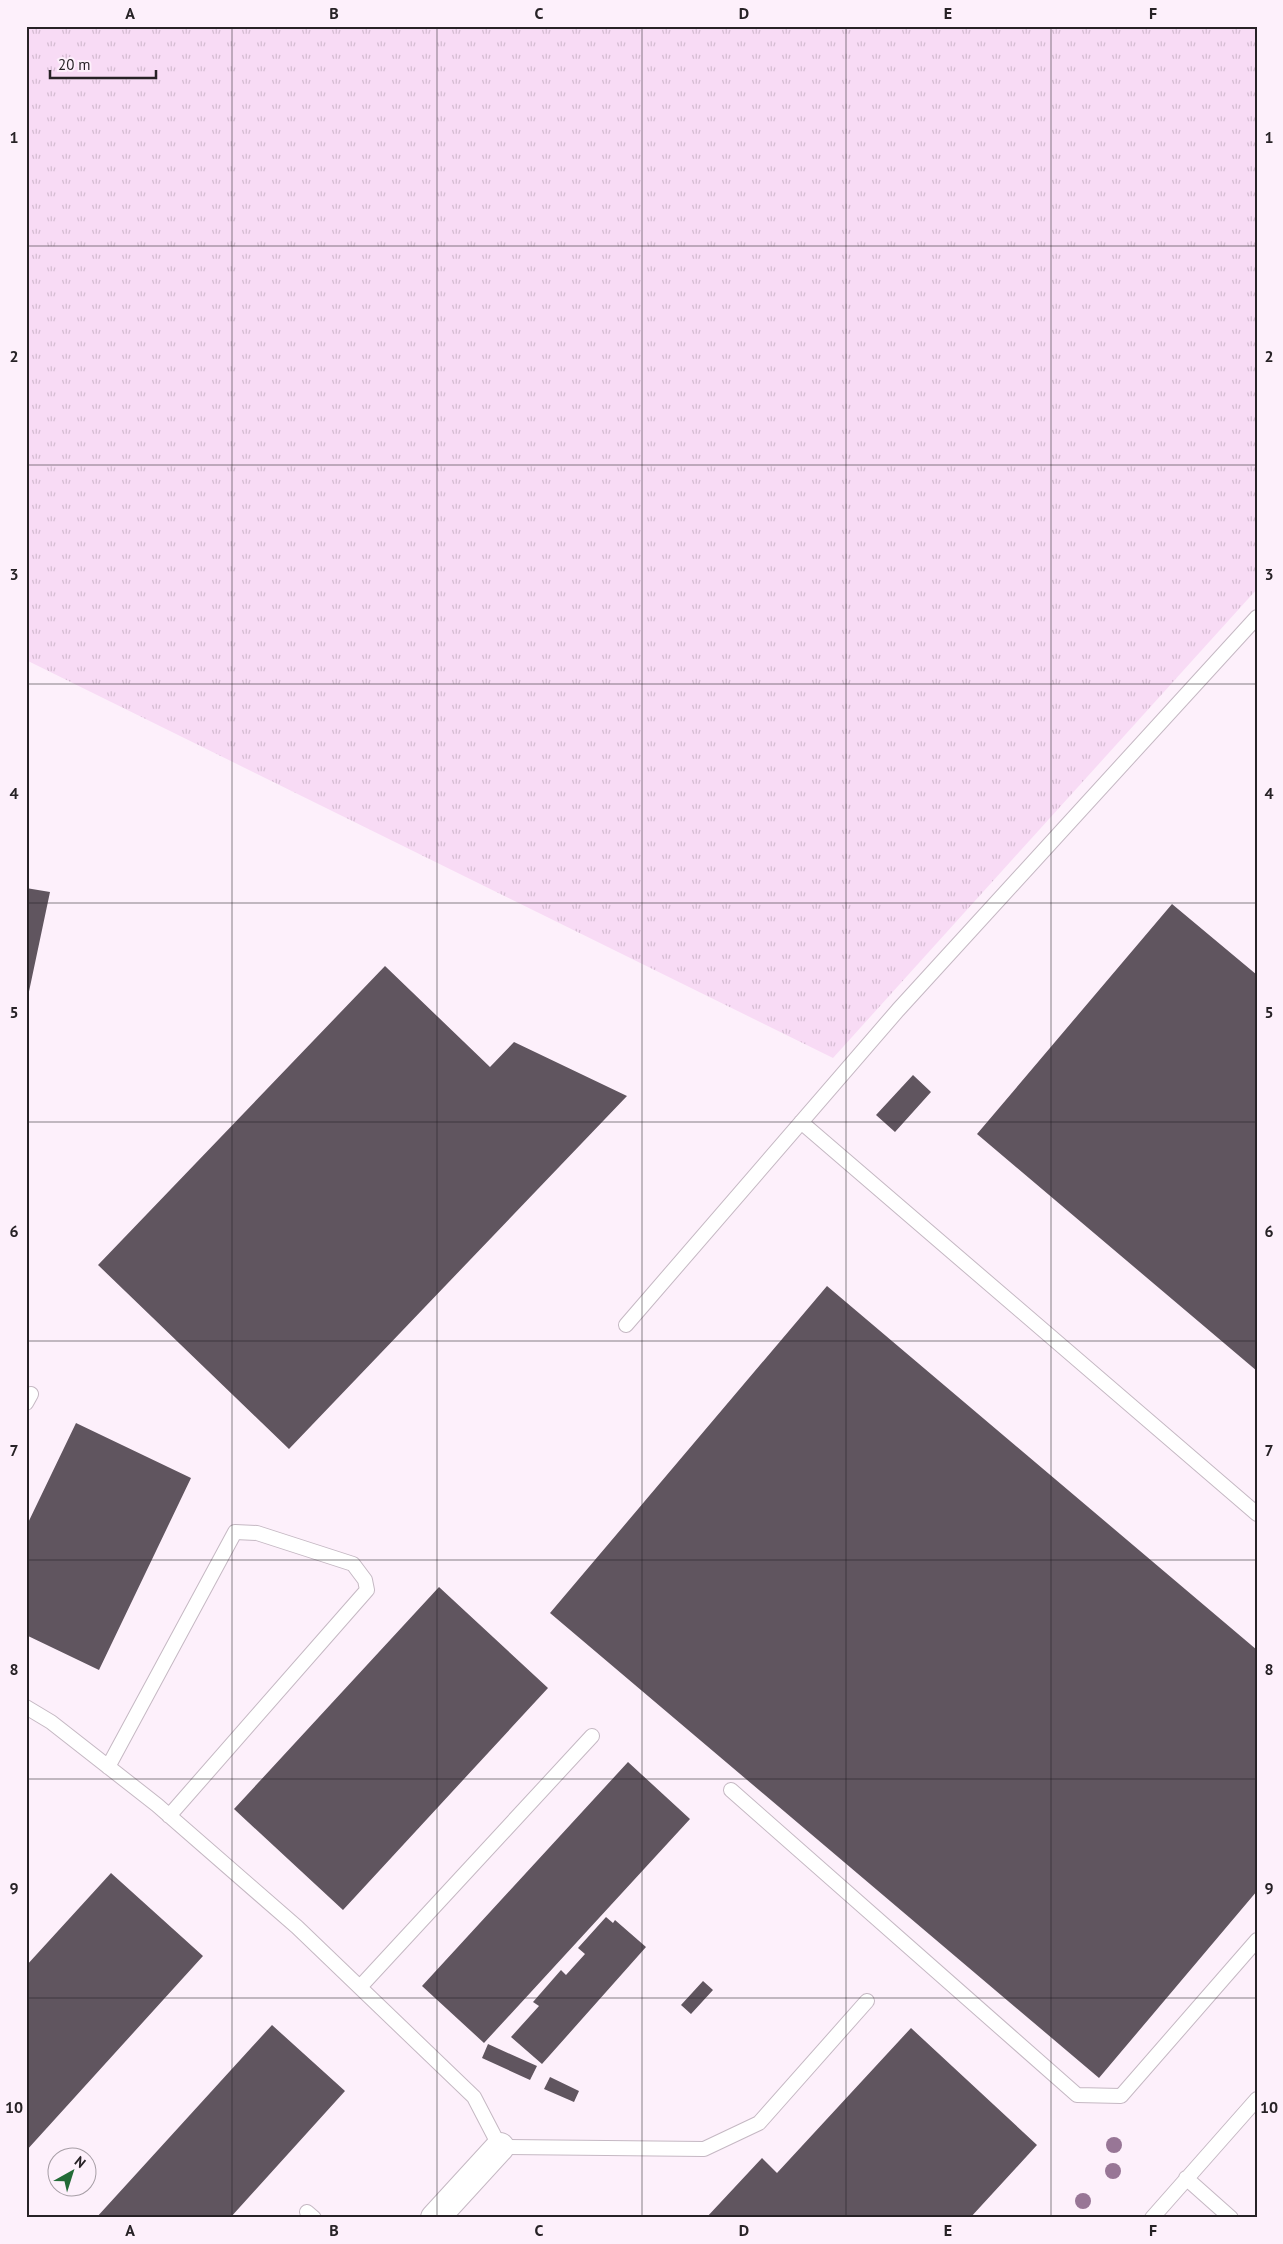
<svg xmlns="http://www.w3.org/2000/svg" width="1283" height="2244" font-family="'PT Sans',sans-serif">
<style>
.grass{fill:url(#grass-tufts)}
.building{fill:#60555f}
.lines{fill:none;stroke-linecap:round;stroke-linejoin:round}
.service-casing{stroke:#c5b8c3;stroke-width:16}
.minor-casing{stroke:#c5b8c3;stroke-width:30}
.service{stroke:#fff;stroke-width:14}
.minor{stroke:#fff;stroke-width:28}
.tree{fill:#987696}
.grid{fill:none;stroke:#272226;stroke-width:1;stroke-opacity:0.55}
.neatline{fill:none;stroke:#272226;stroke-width:2}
.grid-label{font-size:16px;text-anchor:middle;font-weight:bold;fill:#272226}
</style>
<defs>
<pattern id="grass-tufts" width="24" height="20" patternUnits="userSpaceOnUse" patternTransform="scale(1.25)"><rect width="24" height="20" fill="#f8dbf5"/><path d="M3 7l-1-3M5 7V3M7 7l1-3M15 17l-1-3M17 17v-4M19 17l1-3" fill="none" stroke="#d5bcd2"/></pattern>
</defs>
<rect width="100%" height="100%" fill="#fdf0fb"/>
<path class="grass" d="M26 26H1257V589L833 1058 26 660Z"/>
<path class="building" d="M26 888 50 892 27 1001H26Z
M1172 904 1257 975V1371L977 1134Z
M385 966 490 1067 514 1042 627 1096 289 1449 98 1265Z
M913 1075 931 1092 895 1132 876 1115Z
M827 1286 1257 1650V1891L1099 2078 550 1613Z
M76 1423 191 1478 99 1670 26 1635V1527Z
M439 1587 548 1688 343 1910 234 1809Z
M628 1762 690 1819 484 2043 422 1986Z
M111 1873 203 1956 26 2151V1966Z
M606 1917 613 1923 615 1920 646 1947 542 2064 511 2037 539 2006 533 2002 561 1970 566 1975 585 1954 578 1948Z
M703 1981 713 1990 691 2014 681 2005Z
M272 2025 345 2091 230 2218H96Z
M911 2028 1037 2145 970 2218H706L762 2158 777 2173Z
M488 2044 537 2066 530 2080 482 2058Z
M550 2077 579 2091 574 2102 544 2089Z"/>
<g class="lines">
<g class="service-casing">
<path id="service" d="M801 1122 1257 1514
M626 1325 898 1010 1257 617
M26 1403 31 1394
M26 1707 51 1722 157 1805 297 1927 474 2097 500 2147 704 2149 759 2123 867 2001
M108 1767 235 1532 257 1533 353 1564 365 1580 367 1590 169 1816
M731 1790 1077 2095 1121 2096 1257 1940
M360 1987 592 1736
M1186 2178 1231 2218
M307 2212 314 2218
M1152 2218 1257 2099"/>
</g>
<g class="minor-casing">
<path id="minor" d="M435 2218 500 2147"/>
</g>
<use href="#service" class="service"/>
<use href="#minor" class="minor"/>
</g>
<g class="tree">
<circle cx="1114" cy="2145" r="8"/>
<circle cx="1113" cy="2171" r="8"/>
<circle cx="1083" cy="2201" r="8"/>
</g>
<path class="grid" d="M232 26V2218M437 26V2218M642 26V2218M846 26V2218M1051 26V2218M26 246H1257M26 465H1257M26 684H1257M26 903H1257M26 1122H1257M26 1341H1257M26 1560H1257M26 1779H1257M26 1998H1257"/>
<rect width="1283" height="2244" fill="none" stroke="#fdf0fb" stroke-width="55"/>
<g transform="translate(72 2172) rotate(39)"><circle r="24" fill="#fdf0fb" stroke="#a79ea6"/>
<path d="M0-4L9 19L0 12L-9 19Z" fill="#236b37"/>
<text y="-8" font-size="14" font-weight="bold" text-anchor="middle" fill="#272226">N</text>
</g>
<path d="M50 70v8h106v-8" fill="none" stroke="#272226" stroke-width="2.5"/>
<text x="58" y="70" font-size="15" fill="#272226" stroke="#fdf0fb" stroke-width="4" paint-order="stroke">20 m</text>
<rect x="28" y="28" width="1228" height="2188" class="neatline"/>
<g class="grid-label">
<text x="130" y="19">A</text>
<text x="334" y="19">B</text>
<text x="539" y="19">C</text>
<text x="744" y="19">D</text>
<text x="948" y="19">E</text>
<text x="1153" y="19">F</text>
<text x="14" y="143">1</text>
<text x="1269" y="143">1</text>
<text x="14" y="362">2</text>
<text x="1269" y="362">2</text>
<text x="14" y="580">3</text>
<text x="1269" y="580">3</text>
<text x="14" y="799">4</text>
<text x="1269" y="799">4</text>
<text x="14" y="1018">5</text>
<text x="1269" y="1018">5</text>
<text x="14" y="1237">6</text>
<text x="1269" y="1237">6</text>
<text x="14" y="1456">7</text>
<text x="1269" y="1456">7</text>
<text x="14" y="1675">8</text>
<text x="1269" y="1675">8</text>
<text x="14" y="1894">9</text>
<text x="1269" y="1894">9</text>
<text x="14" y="2113">10</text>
<text x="1269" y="2113">10</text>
<text x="130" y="2236">A</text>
<text x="334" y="2236">B</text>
<text x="539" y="2236">C</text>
<text x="744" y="2236">D</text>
<text x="948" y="2236">E</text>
<text x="1153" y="2236">F</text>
</g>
</svg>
